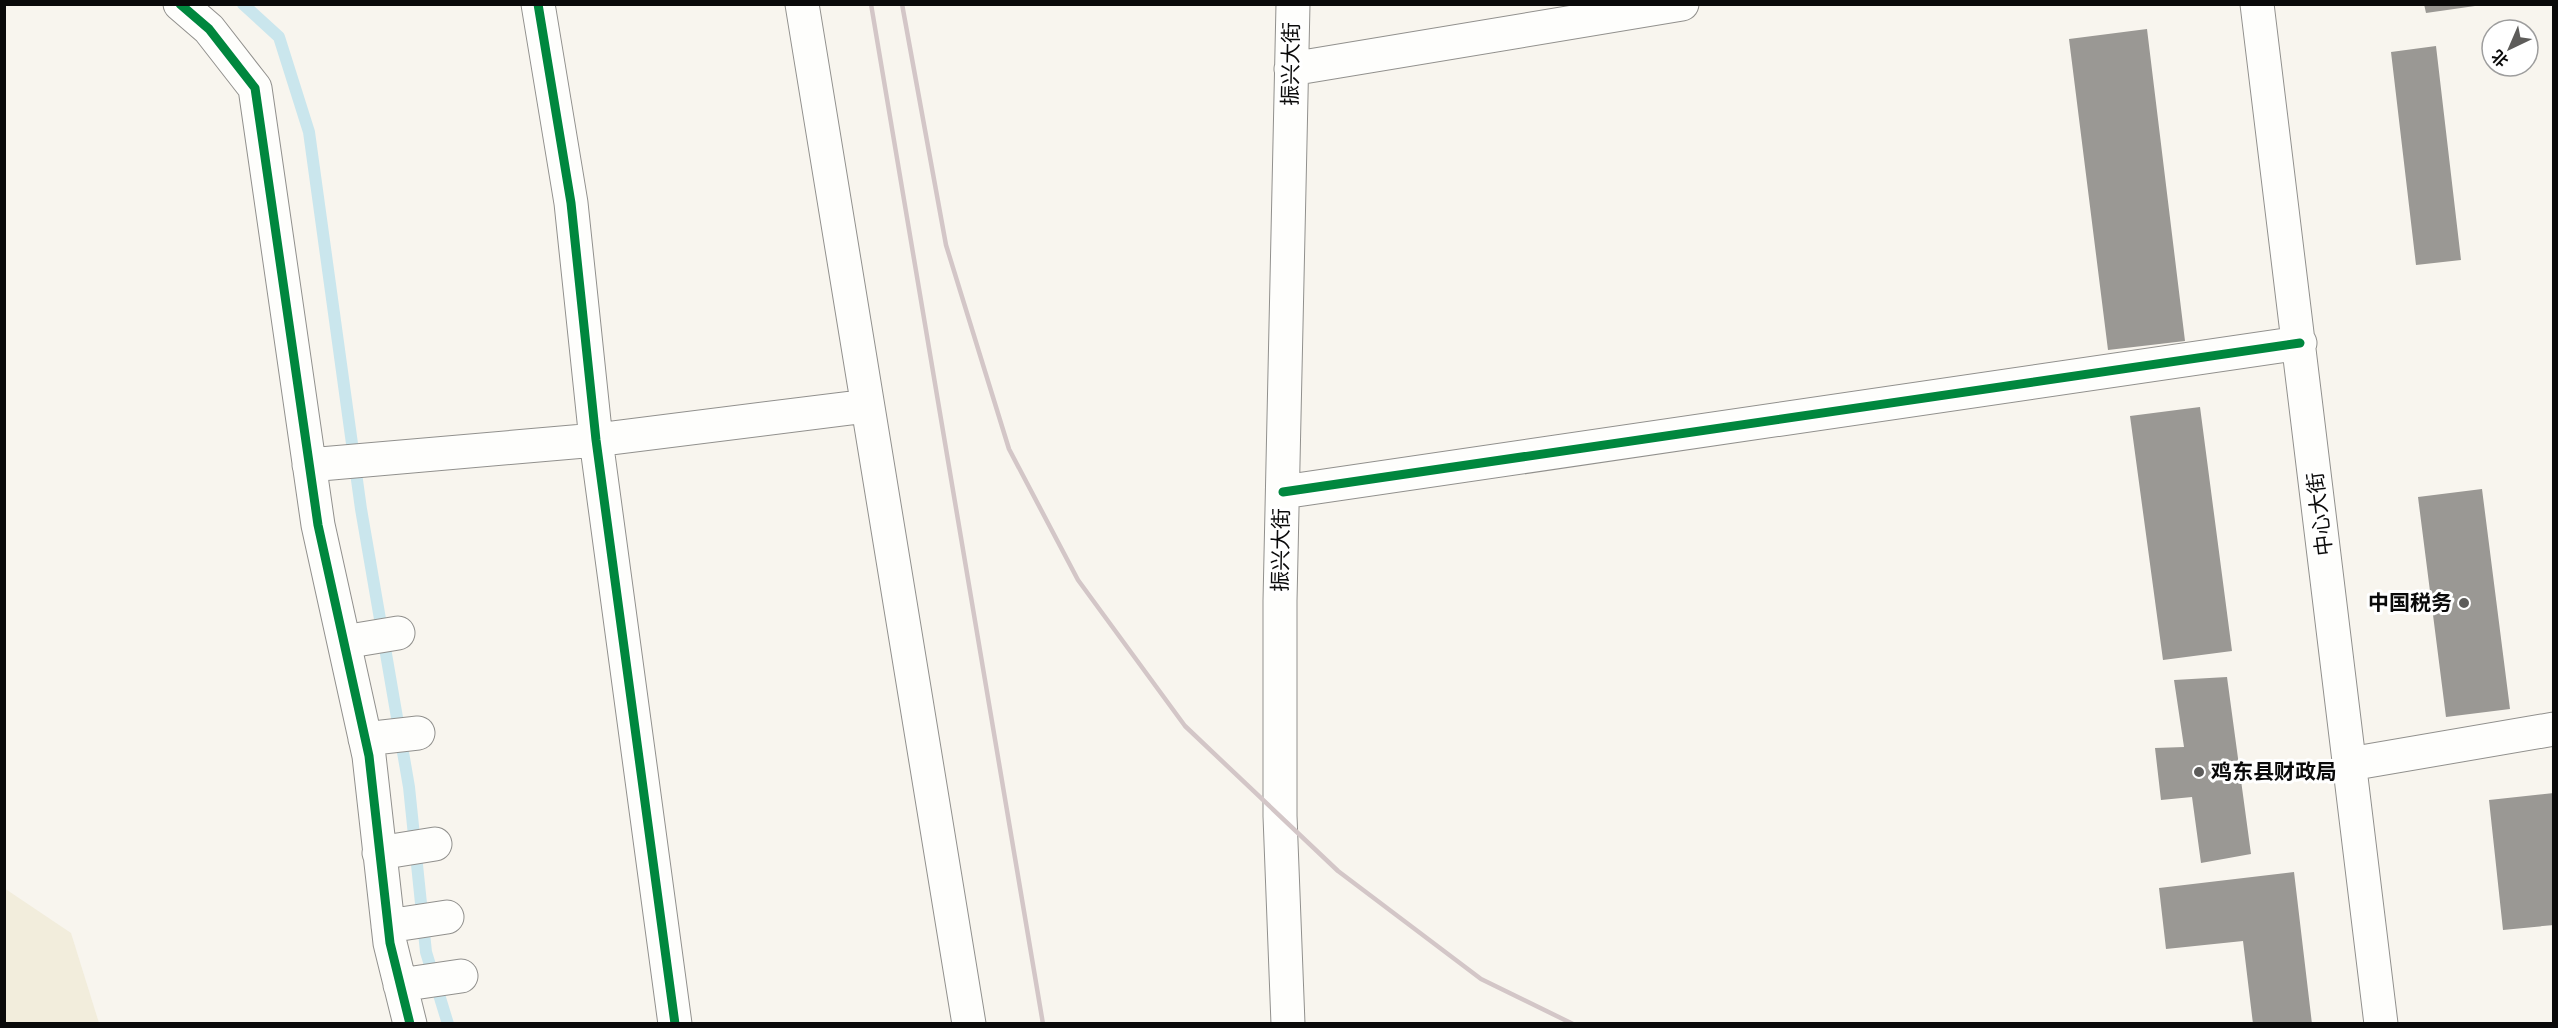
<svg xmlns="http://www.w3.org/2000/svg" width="2558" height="1028" font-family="'Times New Roman','Noto Sans SC',serif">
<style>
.farmland{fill:#f2eddc}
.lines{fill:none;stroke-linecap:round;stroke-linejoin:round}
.stream{stroke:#cae6ed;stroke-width:12}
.building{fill:#9a9894}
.minor-casing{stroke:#91908d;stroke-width:35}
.minor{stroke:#fefefc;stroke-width:33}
.rail{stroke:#d3c6c7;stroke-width:4.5}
.cycleway-casing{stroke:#fff;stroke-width:13}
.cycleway{stroke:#00873e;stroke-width:9}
.poi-dot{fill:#5d5c5a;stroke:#fff;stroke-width:2}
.labels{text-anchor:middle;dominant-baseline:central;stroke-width:6;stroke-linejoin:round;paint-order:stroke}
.street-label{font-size:21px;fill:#0a0a0a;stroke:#fff}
.poi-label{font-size:21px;font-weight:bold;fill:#0a0a0a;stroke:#fff;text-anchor:end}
</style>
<rect width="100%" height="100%" fill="#f8f5ee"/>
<path class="farmland" d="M4 888 71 933 99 1023H5Z"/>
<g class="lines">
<path class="stream" d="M243 4 279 37 309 132 361 509 409 787 426 952 448 1024"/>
</g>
<path class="building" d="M2424 4H2475V6L2426 13Z
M2147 29 2185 341 2108 350 2069 39Z
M2436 46 2461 260 2416 265 2391 52Z
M2200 407 2232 651 2163 660 2130 416Z
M2482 489 2510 709 2446 717 2418 497Z
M2227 677 2251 854 2201 863 2192 797 2161 800 2155 748 2184 747 2174 680Z
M2554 793V925L2503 930 2489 800Z
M2294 872 2312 1024H2253L2243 941 2166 949 2159 888Z"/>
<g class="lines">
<g class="minor-casing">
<path id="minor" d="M180 4 209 29 255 88 318 525 369 756 390 943 410 1024
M538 4 571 203 596 440 675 1024
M802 4 969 1024
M2257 4 2381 1024
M1291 69 1682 4
M309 465 596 440 867 406
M1283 492 2300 343
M344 642 398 633
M365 739 418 733
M2350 764 2554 729
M379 853 435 844
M388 926 447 917
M400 985 461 976
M1288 1024 1280 816V601L1293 4"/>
</g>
<use href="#minor" class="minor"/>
<path class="rail" d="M871 4 1043 1024
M902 4 946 245 1009 449 1078 580 1185 726 1338 871 1481 979 1573 1024"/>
<g class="cycleway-casing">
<path id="cycleway" d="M180 4 209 29 255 88 318 525 369 756 390 943 410 1024
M538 4 571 203 596 440 675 1024
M1283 492 2300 343"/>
</g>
<use href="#cycleway" class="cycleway"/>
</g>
<g class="poi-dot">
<circle cx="2464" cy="603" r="6"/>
<circle cx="2199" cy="772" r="6"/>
</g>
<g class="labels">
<g class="street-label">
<text transform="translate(1291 64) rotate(-89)">振兴大街</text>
<text transform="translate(2320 514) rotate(-97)">中心大街</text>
<text transform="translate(1281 550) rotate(-89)">振兴大街</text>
</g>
<g class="poi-label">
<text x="2452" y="603">中国税务</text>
<text x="2211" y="772" text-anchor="start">鸡东县财政局</text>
</g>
</g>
<rect width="2558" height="1028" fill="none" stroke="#0a0a0a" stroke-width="12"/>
<g transform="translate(2510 48) rotate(224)"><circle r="28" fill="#ffffff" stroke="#9d9d9d" stroke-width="1.5"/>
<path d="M0-4.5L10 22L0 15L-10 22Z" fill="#5d5c5a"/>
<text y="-9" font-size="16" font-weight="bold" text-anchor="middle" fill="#0a0a0a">北</text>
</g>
</svg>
